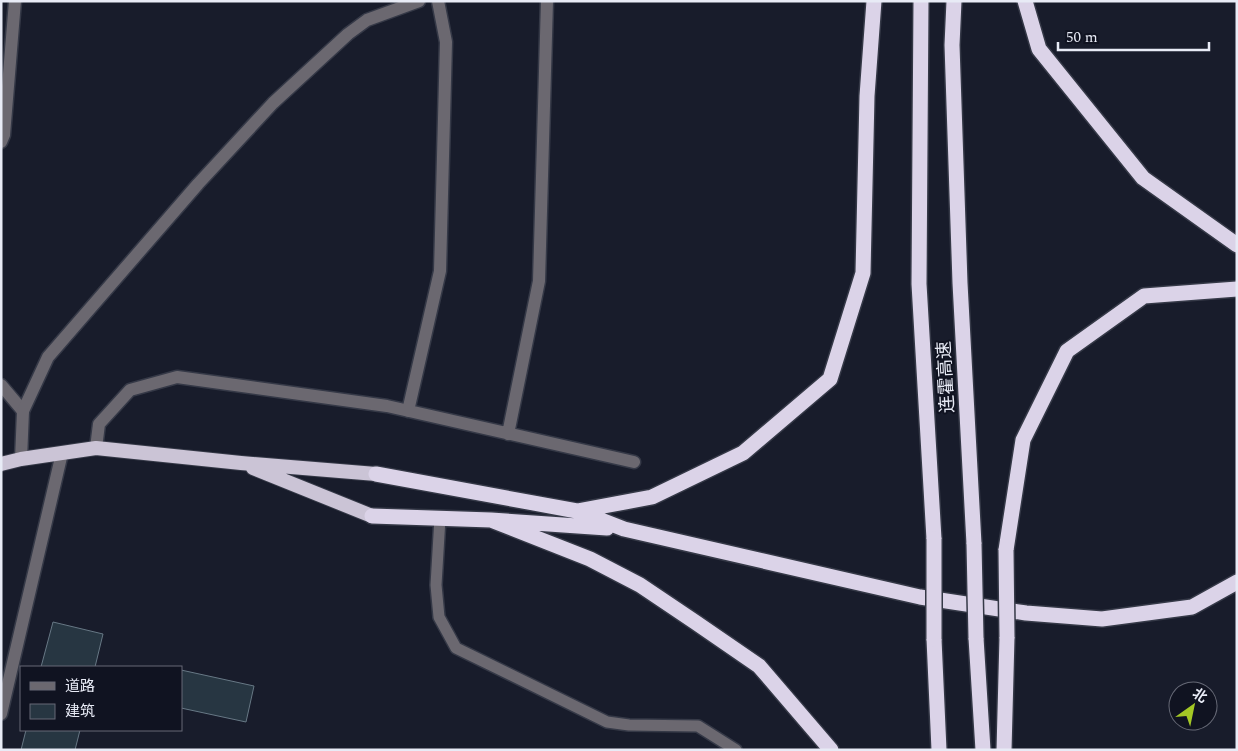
<svg xmlns="http://www.w3.org/2000/svg" width="1238" height="751" font-family="Spectral,'Noto Sans SC',serif">
<style>
.building{fill:#273642;stroke:#677885}
.lines{fill:none;stroke-linecap:round;stroke-linejoin:round}
.service-casing{stroke:#353947;stroke-width:14}
.minor-casing{stroke:#353947;stroke-width:15}
.tertiary-casing{stroke:#353947;stroke-width:15}
.trunk-casing{stroke:#353947;stroke-width:16}
.motorway-casing{stroke:#353947;stroke-width:18}
.service{stroke:#6b6870;stroke-width:11}
.minor{stroke:#6b6870;stroke-width:12}
.tertiary{stroke:#6b6870;stroke-width:12}
.trunk{stroke:#cbc4d6;stroke-width:14}
.motorway{stroke:#dbd3e8;stroke-width:15}
.motorway-bridge-casing{stroke:#353947;stroke-width:18;stroke-linecap:butt}
.motorway-bridge{stroke:#dbd3e8;stroke-width:15}
.labels{text-anchor:middle;dominant-baseline:central;stroke-width:4;stroke-linejoin:round;paint-order:stroke}
.street-label{font-size:18px;fill:#e8ebf6;stroke:#101321}
</style>
<rect width="100%" height="100%" fill="#181c2b"/>
<path class="building" d="M53 622 103 634 95 667H41Z
M181 670 254 686 246 722 181 708Z
M26 730H80L75 750H21Z"/>
<g class="lines">
<g class="service-casing">
<path id="service" d="M440 518 436 585 439 617 456 648 607 722 629 725 698 726 736 750"/>
</g>
<g class="minor-casing">
<path id="minor" d="M1 142 4 135 15 1
M1 385 23 411
M408 411 440 271 446 42 438 1
M508 434 539 281 547 1
M96 448 99 424 130 390 177 377 387 406 634 462
M1 714 62 453"/>
</g>
<g class="tertiary-casing">
<path id="tertiary" d="M21 459 23 411 48 357 198 184 273 103 348 34 367 20 419 1"/>
</g>
<g class="trunk-casing">
<path id="trunk" d="M1 464 21 459 96 448 241 463 376 474
M253 468 372 516"/>
</g>
<g class="motorway-casing">
<path id="motorway" d="M921 1 919 284 934 539
M954 1 952 45 960 283 974 544
M1025 1 1039 49 1143 178 1237 245
M376 474 577 511 652 497 743 453 830 379 863 273 867 96 874 1
M578 511 624 529 920 597 1026 613 1102 619 1192 607 1237 582
M372 516 491 520 607 528
M491 520 590 559 640 585 695 622 759 666 831 750
M1006 550 1023 440 1067 351 1144 296 1237 289
M976 638 983 750
M934 639 939 750
M1004 750 1007 637"/>
</g>
<use href="#service" class="service"/>
<use href="#minor" class="minor"/>
<use href="#tertiary" class="tertiary"/>
<use href="#trunk" class="trunk"/>
<use href="#motorway" class="motorway"/>
<g class="motorway-bridge-casing">
<path id="motorway-bridge" d="M934 539V639
M974 544 976 638
M1006 550 1007 637"/>
</g>
<use href="#motorway-bridge" class="motorway-bridge"/>
</g>
<g class="labels">
<g class="street-label">
<text transform="translate(946 377) rotate(-93)">连霍高速</text>
</g>
</g>
<rect width="1238" height="751" fill="none" stroke="#e8ebf6" stroke-width="5"/>
<rect x="20" y="666" width="162" height="65" fill="#101321" stroke="#666976"/>
<rect x="30" y="682" width="25" height="8" fill="#6b6870" stroke="#666976"/>
<text x="65" y="691" font-size="15" fill="#e8ebf6">道路</text>
<rect x="30" y="704" width="25" height="15" fill="#273642" stroke="#666976"/>
<text x="65" y="716" font-size="15" fill="#e8ebf6">建筑</text>
<g transform="translate(1193 706) rotate(33)"><circle r="24" fill="#101321" stroke="#666976"/>
<path d="M0-4L9 19L0 12L-9 19Z" fill="#a4c825"/>
<text y="-8" font-size="14" font-weight="bold" text-anchor="middle" fill="#e8ebf6">北</text>
</g>
<path d="M1058 42v8h151v-8" fill="none" stroke="#e8ebf6" stroke-width="2.5"/>
<text x="1066" y="42" font-size="15" fill="#e8ebf6" stroke="#101321" stroke-width="4" paint-order="stroke">50 m</text>
</svg>
